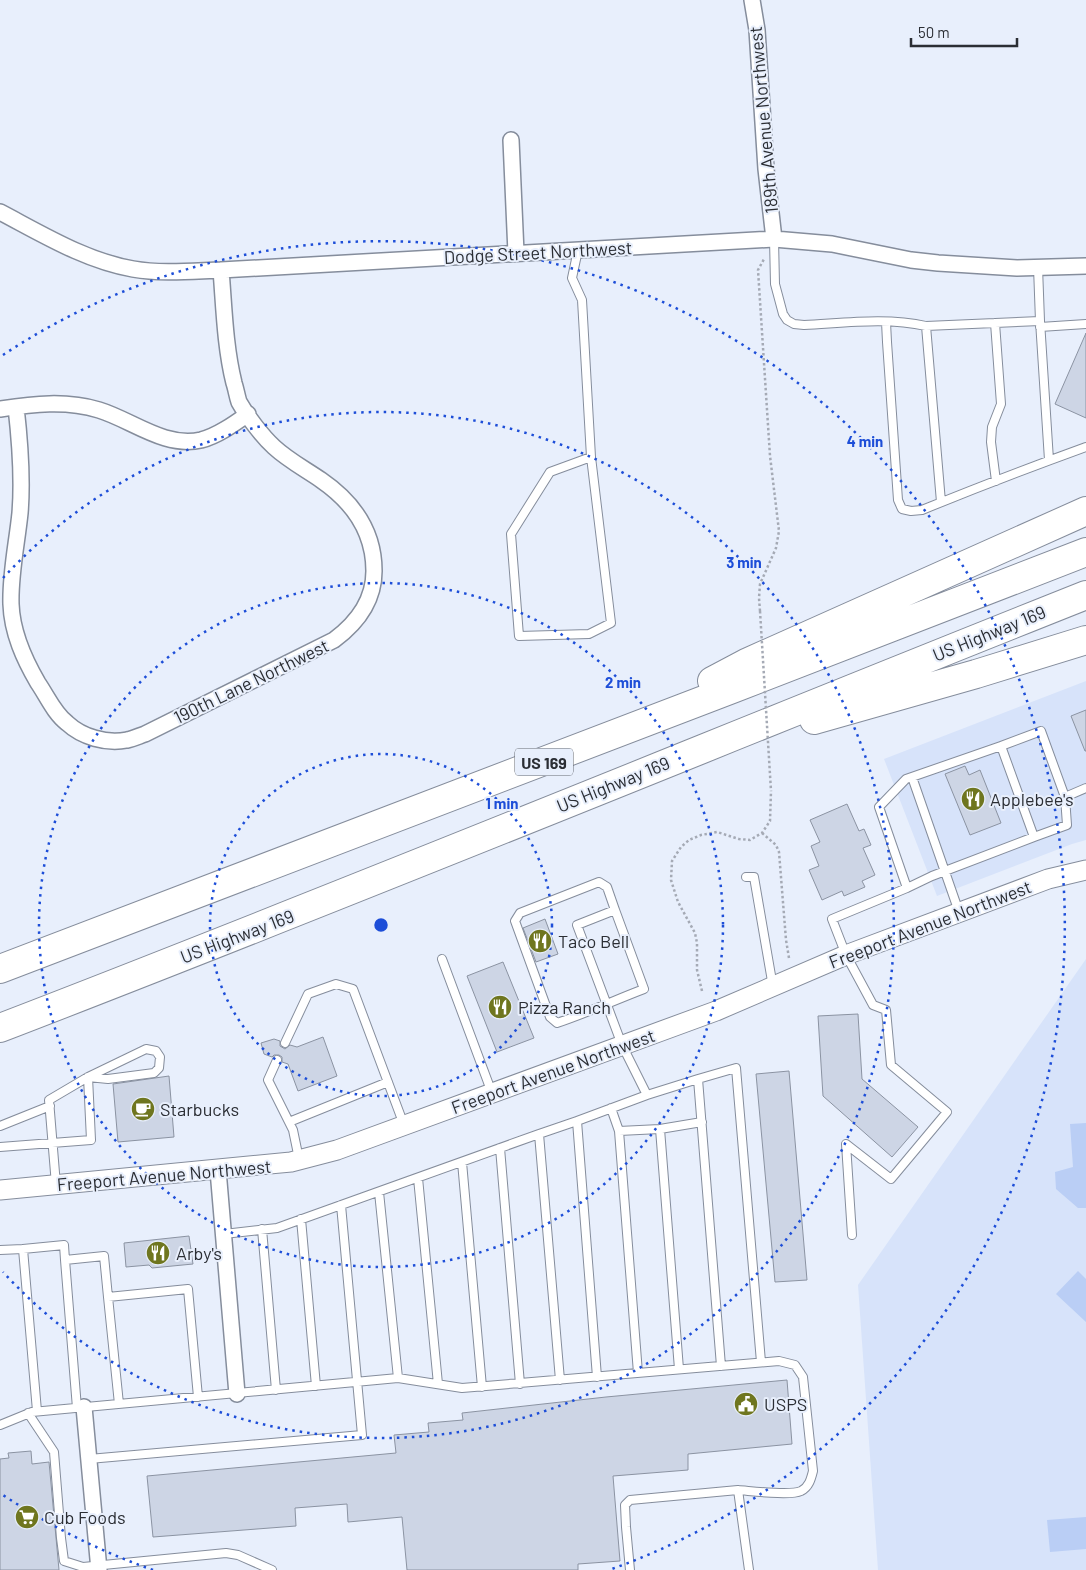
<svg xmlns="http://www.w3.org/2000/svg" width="1086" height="1570" font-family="Barlow,sans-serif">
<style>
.built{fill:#d7e3fa}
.green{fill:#bacef5}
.building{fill:#cdd5e5;stroke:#8b93a2}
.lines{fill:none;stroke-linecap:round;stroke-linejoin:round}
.service-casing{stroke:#858d9c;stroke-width:10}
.minor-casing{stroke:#858d9c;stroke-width:18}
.tertiary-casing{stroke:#858d9c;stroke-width:21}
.motorway-casing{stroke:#858d9c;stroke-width:30}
.path{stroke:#a5aab5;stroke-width:2.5;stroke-dasharray:2.5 2.5;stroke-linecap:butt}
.service{stroke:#fff;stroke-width:8}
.minor{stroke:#fff;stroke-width:15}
.tertiary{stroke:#fff;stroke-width:19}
.motorway{stroke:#fff;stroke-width:28}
.path-bridge{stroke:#a5aab5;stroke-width:2.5;stroke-dasharray:2.5 2.5;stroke-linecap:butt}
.ring{fill:none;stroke:#1d4ed8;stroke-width:2.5;stroke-dasharray:2.5 5}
.labels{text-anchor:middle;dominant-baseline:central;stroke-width:4;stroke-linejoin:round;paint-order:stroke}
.shield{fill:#e8effc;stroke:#646870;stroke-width:1}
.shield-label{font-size:16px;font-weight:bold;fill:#2b2e34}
.street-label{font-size:18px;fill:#2b2e34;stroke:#e8effc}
.poi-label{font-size:18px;fill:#2b2e34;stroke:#e8effc;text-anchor:start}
.centre{fill:#1d4ed8;stroke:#e8effc;stroke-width:2.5}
.ring-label{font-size:15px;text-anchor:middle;font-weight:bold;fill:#1d4ed8;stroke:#e8effc;stroke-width:4;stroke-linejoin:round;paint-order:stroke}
</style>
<rect width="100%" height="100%" fill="#e8effc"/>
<path class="built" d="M1086 681V840L1072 844 937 896 884 759Z
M1086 959V1570H878L858 1285Z"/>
<path class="green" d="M1086 1123V1208H1078L1056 1189 1055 1172 1073 1167 1070 1124Z
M1078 1271 1086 1279V1322L1056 1294Z
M1086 1517V1549L1050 1552 1047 1520Z"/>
<path class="building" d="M1086 333V418L1055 404Z
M1086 710V751H1085L1071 716Z
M965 766 969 775 980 770 1001 823 970 835 945 774Z
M847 804 859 831 864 829 871 845 863 848 875 875 862 881 865 887 844 896 842 891 822 900 809 870 819 866 811 846 820 842 810 820Z
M545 919 558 954 536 962 523 928Z
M503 962 534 1038 497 1052 467 976Z
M858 1014 862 1079 918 1127 892 1157 823 1096 818 1016Z
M323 1037 337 1076 298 1091 288 1064 282 1062V1057L279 1055H274L272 1057 264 1054 261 1043 274 1039 280 1041V1046L285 1049 290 1045 297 1047Z
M789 1071 807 1280 775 1282 756 1074Z
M169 1076 174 1137 118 1142 113 1084Z
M189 1236 193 1264 152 1268 149 1265 126 1267 124 1243Z
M787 1380 792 1444 688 1454V1470L613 1476 620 1561 578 1564V1570H407L402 1517 348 1522 347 1504 295 1508 296 1526 153 1537 147 1476 396 1453 394 1435 429 1432 428 1423 463 1420 462 1413 606 1397Z
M31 1451 32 1464 49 1462 59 1570H0V1459L9 1458 8 1453Z"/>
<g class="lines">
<g class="service-casing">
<path id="service" d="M774 239 775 284 783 314 787 320 794 324 804 325C844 323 887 317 926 326L1040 321 1038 267
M578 250 572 278 582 300 591 457 611 623 589 634 519 636 511 534 550 472 591 457
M1040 321 1049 460
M886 322 887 342 898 500 902 509 911 511 922 510C976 488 1031 467 1086 447
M995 323 1001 404 992 427 991 442 996 481
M926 326 941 502
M1040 327 1086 324
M1041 731 1065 797 1067 825 1034 837 1001 746Z
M1001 746 906 779 879 807 907 888 932 876 1034 837
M912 777 959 912
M1065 797 1086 788
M746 877H754L773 987
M615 910 607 887 599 882 520 913 515 921 550 1017 557 1023C587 1013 615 1000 644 989L615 910 577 925 622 1045 647 1095 698 1079 721 1366
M442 959 492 1093
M285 1043 308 994 336 984 353 989 404 1125
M277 1060 268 1080 293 1130 299 1159
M698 1079 736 1068 761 1362
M611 1108 619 1131
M289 1122 388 1082
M0 1126 50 1106
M0 1147 91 1140 88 1077
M500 1148 520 1384
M462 1162 482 1387
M418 1178 438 1384
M56 1185 49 1100 88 1077 146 1049 156 1051 160 1057 159 1068 154 1073 108 1079 88 1077
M379 1192 398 1378
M301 1219 316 1386
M262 1229 276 1390
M224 1234 277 1228 539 1134
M852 1235 846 1144 891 1179 947 1112 891 1065 886 1010 873 1005 846 955 832 919 907 888
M23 1249 64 1245 65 1260 104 1256 108 1297 188 1289 198 1397
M0 1250 23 1249 37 1411
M65 1260 77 1408
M108 1297 119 1404
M679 1369 660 1129 702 1122
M638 1373 619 1131 660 1129
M597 1377 577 1121 647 1095
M560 1380 539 1134 577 1121
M28 1413 54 1452 61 1538 64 1561 83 1567 226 1553 238 1555 272 1570
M0 1425 32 1412 398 1378 462 1388 779 1361 795 1365 803 1377 813 1471C811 1479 809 1487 801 1491 790 1496 752 1491 738 1490L749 1570
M89 1459 362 1435 341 1205
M630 1570 626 1527 625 1505 630 1500 738 1490"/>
</g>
<g class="minor-casing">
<path id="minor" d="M752 0 757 30 766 169 774 239
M511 140 516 253
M0 212C42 234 86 261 133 269 162 274 192 271 221 270L774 239 832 244 911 260 938 263 1017 268 1086 266
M16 407C20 442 23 477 20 513 17 543 10 574 11 604 12 633 24 659 38 683 47 696 54 713 67 723 82 737 106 744 127 740 133 739 139 736 145 734L334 640C357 623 374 601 374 571 374 531 353 502 321 480 305 469 288 460 274 447 262 436 247 416 239 402 237 396 236 389 234 383 225 347 224 307 221 270
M0 409C33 404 66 400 99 410 132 420 164 448 201 440 217 436 234 424 248 414
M218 1170 237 1394
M84 1407 99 1570"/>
</g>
<g class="tertiary-casing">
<path id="tertiary" d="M0 1190 291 1162 337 1150 716 1011 846 955 1048 879 1086 870"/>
</g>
<g class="motorway-casing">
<path id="motorway" d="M712 681 746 663 1086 511
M814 720 976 674 1086 640
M0 969 735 688 1086 552
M0 1028C364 888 724 739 1086 595"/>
</g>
<path class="path" d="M760 611 759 598 760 584 776 548 779 531 770 456 758 270 764 259
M762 833 776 845 779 852 786 940 789 958
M702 991 697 970V943L695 933 678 902 671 880 672 861 681 847 689 840 701 835 717 832 739 839 750 840 762 833 770 821 771 791"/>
<use href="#service" class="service"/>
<use href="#minor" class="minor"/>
<use href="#tertiary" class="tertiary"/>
<use href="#motorway" class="motorway"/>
<path class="path-bridge" d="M760 611 771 791"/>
</g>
<g class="ring">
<circle cx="381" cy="925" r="171"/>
<circle cx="381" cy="925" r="342"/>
<path d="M3 578A513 513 0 1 1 3 1272"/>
<path d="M153 1570A684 684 0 0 1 3 1495M3 355A684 684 0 1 1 609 1570"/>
</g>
<defs>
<g id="restaurant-disc" transform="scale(1.25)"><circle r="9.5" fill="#6f761f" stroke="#e8effc"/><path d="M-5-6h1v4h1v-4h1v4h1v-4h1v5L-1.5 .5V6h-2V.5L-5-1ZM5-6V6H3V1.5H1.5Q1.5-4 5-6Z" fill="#fff"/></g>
<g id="cafe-disc" transform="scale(1.25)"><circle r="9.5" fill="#6f761f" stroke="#e8effc"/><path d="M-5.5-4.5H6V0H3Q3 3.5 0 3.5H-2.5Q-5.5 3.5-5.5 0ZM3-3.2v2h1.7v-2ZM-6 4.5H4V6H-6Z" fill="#fff"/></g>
<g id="civic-disc" transform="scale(1.25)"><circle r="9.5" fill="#6f761f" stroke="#e8effc"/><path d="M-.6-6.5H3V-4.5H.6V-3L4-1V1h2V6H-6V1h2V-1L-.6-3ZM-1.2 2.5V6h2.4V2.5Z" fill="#fff"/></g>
<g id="supermarket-disc" transform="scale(1.25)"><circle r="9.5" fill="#6f761f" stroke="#e8effc"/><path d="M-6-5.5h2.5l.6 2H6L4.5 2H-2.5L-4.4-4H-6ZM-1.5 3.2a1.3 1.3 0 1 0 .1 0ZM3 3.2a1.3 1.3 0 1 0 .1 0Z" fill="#fff"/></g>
</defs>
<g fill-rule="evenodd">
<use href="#restaurant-disc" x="973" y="799"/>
<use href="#restaurant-disc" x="540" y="941"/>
<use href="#restaurant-disc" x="500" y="1007"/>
<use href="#cafe-disc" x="143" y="1109"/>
<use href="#restaurant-disc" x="158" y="1253"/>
<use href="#civic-disc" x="746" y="1404"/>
<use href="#supermarket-disc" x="27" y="1517"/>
</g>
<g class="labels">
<rect class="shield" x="515" y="748.5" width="58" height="27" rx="4"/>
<g class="shield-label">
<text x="544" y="762">US 169</text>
</g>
<g class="street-label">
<text transform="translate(763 120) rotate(-95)">189th Avenue Northwest</text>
<text transform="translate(538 252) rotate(-3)">Dodge Street Northwest</text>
<text transform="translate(989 633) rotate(-22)">US Highway 169</text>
<text transform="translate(251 681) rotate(-26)">190th Lane Northwest</text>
<text transform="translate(613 784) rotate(-22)">US Highway 169</text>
<text transform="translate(930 924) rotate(-21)">Freeport Avenue Northwest</text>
<text transform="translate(237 936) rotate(-21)">US Highway 169</text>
<text transform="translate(553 1071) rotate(-20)">Freeport Avenue Northwest</text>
<text transform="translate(164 1175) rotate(-5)">Freeport Avenue Northwest</text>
</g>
<g class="poi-label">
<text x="990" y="799">Applebee's</text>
<text x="558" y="941">Taco Bell</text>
<text x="518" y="1007">Pizza Ranch</text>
<text x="160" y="1109">Starbucks</text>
<text x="176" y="1253">Arby's</text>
<text x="764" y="1404">USPS</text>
<text x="44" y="1517">Cub Foods</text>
</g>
</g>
<circle cx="381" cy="925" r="8" class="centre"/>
<g class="ring-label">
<text x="865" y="447">4 min</text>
<text x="744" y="568">3 min</text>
<text x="623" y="688">2 min</text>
<text x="502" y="809">1 min</text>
</g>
<path d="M911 38v8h106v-8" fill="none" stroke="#2b2e34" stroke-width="2.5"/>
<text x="918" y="38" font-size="15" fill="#2b2e34" stroke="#e8effc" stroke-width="4" paint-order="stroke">50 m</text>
</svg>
